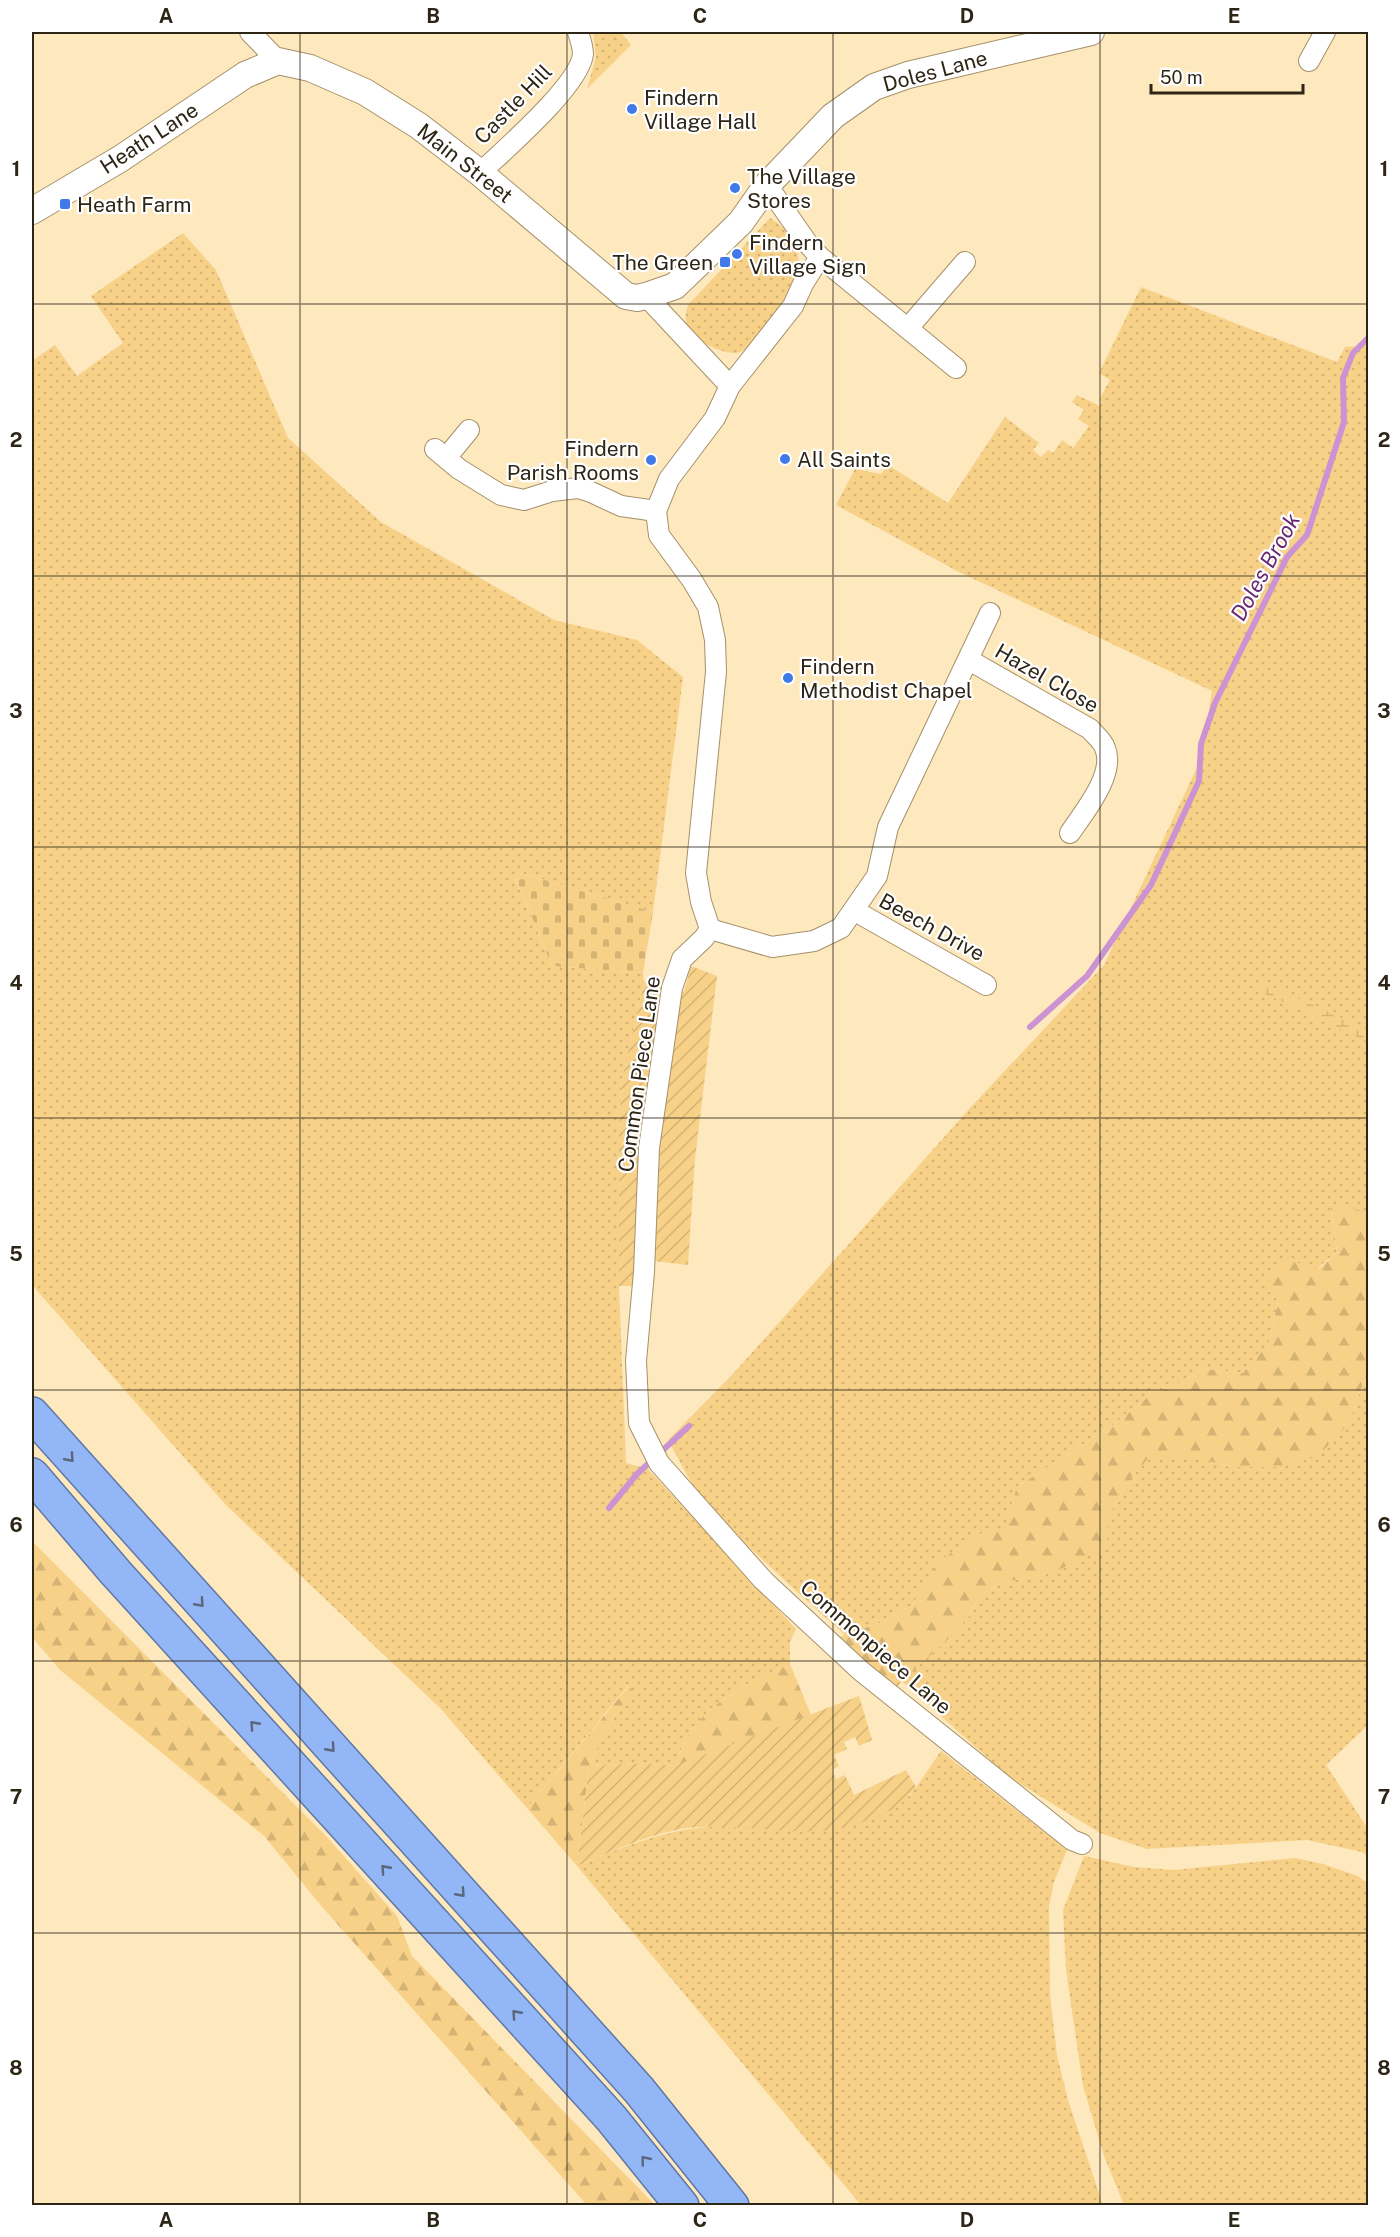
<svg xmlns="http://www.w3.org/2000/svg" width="1400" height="2237" font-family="'Public Sans',sans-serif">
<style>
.grass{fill:url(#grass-dots)}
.forest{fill:url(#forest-firs)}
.wetland{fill:url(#wetland-marsh)}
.cemetery{fill:url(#cemetery-stones)}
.garden{fill:url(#garden-furrows)}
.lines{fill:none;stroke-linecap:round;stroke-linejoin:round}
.stream{stroke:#cb93d2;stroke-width:6}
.minor-casing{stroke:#a59069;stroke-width:22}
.tertiary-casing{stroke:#a59069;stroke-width:28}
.trunk-casing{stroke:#5e77a7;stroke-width:36}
.minor{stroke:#fff;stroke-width:20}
.tertiary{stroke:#fff;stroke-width:26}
.trunk{stroke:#93b6f7;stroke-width:33}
.oneway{stroke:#5b667b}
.grid{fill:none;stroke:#2d2515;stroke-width:1.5;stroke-opacity:0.55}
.poi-dot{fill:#4279e9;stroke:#fff;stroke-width:2}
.labels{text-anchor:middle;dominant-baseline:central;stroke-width:4.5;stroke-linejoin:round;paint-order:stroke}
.street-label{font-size:21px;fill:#2d2515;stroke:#fff}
.poi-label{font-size:21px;fill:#2d2515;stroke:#fff;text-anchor:start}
.water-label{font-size:22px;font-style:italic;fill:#6a2773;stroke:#fff}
.neatline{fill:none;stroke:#2d2515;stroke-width:2}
.grid-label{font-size:20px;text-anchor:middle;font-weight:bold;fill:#2d2515}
</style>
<defs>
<pattern id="grass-dots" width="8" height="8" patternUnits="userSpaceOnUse" patternTransform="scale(1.5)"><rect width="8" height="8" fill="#f7d188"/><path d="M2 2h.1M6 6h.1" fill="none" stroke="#d4b374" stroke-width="1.8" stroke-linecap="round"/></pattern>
<pattern id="forest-firs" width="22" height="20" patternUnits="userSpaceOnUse" patternTransform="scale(1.5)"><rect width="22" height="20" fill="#f7d188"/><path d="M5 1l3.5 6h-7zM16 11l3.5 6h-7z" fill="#d4b374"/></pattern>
<pattern id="wetland-marsh" width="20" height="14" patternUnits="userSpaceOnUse" patternTransform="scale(1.5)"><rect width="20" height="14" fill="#f7d188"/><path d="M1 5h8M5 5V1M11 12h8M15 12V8" fill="none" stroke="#d4b374"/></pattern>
<pattern id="cemetery-stones" width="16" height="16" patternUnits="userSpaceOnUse" patternTransform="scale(1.5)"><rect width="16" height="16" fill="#f7d188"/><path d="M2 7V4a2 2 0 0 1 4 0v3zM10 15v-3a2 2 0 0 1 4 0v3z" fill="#d4b374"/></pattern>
<pattern id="garden-furrows" width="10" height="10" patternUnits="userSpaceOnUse" patternTransform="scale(1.5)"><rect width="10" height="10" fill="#f7d188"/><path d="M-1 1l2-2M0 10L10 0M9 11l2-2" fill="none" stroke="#d4b374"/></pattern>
</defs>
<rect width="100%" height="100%" fill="#fee8be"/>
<path class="grass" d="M593 32H621L631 45 587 89 596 57Z
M770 218C789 228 803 254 799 276 796 291 781 307 772 319 765 329 753 347 740 352 726 357 696 341 688 328 684 321 686 312 688 305Z
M183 233 216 270 288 438 381 522 554 620 637 640 683 677 653 912 521 873 515 878 552 966 643 973 644 982 622 1079 619 1125V1286L626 1463 648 1469 796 1629 790 1642V1664C754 1680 710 1701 688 1735 682 1744 679 1756 675 1766L640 1763 589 1766 615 1715 633 1691 628 1686 527 1808 441 1709 226 1505 32 1285V361L55 345 77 376 123 343 91 296Z
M1141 287 1337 362 1345 347 1368 346V1212L1330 1204 1337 1252 1278 1301 1268 1348 1260 1353 1243 1373 1203 1369 1172 1387 1153 1393 1110 1427 1017 1487 1004 1530 982 1533 940 1561 912 1605 882 1622 845 1635 796 1591 731 1530 693 1486 668 1440 733 1374 971 1107 1104 965 1202 757 1212 691 959 572 836 505 855 469 881 474 888 465 948 503 1005 417 1039 443 1033 450 1041 457 1048 450 1053 453 1062 440 1073 448 1089 426 1078 419 1084 410 1072 402 1077 395 1100 406 1102 402 1099 400 1110 380 1099 373Z
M1368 1369V1725L1326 1765 1368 1829V1856L1362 1852 1307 1840 1147 1849 1100 1833 1009 1777 903 1682 915 1668 965 1623 980 1596 1000 1583 1052 1573 1108 1517 1128 1482 1150 1455 1190 1456 1230 1467H1277L1349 1423Z
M941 1751 1067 1850 1054 1882 1049 1906 1050 1995 1057 2055 1068 2100 1103 2205H861L577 1866C622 1848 659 1831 707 1827L910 1796Z
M1084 1856 1134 1867 1174 1870 1295 1858 1323 1864 1358 1876 1368 1884V2205H1124L1104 2156 1083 2086 1066 1970 1063 1910Z"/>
<path class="forest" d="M1330 1203 1368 1212V1369L1349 1423 1317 1457 1277 1467H1230L1190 1456H1150L1128 1482 1108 1517 1107 1546 1052 1573 1000 1583 980 1596 965 1623 889 1694 828 1641 882 1622 912 1605 939 1561 982 1533 1004 1529 1017 1487 1110 1427 1153 1393 1172 1387 1203 1369 1243 1373 1260 1353 1268 1348 1278 1301 1265 1287 1281 1259 1320 1268 1337 1252Z
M32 1541 326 1836 397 1916 412 1956 655 2205H587L323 1908 264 1836 60 1670 32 1637Z
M790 1664 811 1715 675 1766C679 1756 682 1744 688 1735 710 1701 754 1680 790 1664Z
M629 1686 634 1691 615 1715 589 1766 577 1866 527 1808Z"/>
<path class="wetland" d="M1260 981 1368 1030V1042L1257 990Z"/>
<path class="cemetery" d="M521 873 653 912 643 973 552 966 515 877Z"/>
<path class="garden" d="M691 966 717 976 695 1159 688 1265 636 1259 637 1286H619V1126L622 1079 644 982 684 992Z
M859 1696 872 1740 859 1746 855 1737 844 1742 847 1749 834 1755 839 1766 832 1770 836 1779 845 1775 854 1795 906 1770 916 1787C905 1804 886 1814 868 1820 859 1823 850 1826 841 1828 787 1839 731 1819 676 1830 642 1837 609 1853 577 1866L589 1766 641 1763 675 1766Z"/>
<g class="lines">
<path class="stream" d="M1030 1027 1087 976 1151 885 1199 781 1201 744 1215 703 1287 557 1307 535 1344 422 1343 378 1353 353 1368 338
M609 1508 637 1474 689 1426"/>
<g class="minor-casing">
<path id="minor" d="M250 32 278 61
M1309 61 1325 32
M480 173C504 150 580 85 583 54 583 48 580 38 578 32
M767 185 808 244 820 257 956 368
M820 257 803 284 793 306 730 386 715 418 669 479 656 511 659 535 692 580 708 607 715 640 716 672 696 873 701 902 710 929 704 938 682 959 672 988 649 1148 644 1272 636 1361 639 1423 659 1463 763 1580 861 1671 1072 1840 1082 1844
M646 296 730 386
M908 328 965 262
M435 449 459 469 501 495 524 500 552 491 578 488 591 492 621 506 656 511
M446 458 469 430
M969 660 1090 729C1095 735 1103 741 1105 748 1116 774 1084 812 1070 833
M855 911 986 985
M710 929 772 947 814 941 841 928 877 876 888 827 990 613"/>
</g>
<g class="tertiary-casing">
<path id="tertiary" d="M32 211 120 159 245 75 278 61 310 68 365 92 419 126 480 173 626 296 637 298 646 296 675 286 741 222 767 185 833 116 874 87 908 75 1091 32"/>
</g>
<g class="trunk-casing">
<path id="trunk" d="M32 1414 639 2090 732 2206
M32 1475 116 1573 611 2118 682 2206"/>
</g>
<use href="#minor" class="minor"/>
<use href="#tertiary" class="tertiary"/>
<use href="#trunk" class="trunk"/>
</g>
<defs><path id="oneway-chevron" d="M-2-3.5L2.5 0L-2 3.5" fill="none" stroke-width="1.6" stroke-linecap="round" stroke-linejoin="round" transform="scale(1.5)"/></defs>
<g class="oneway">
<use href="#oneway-chevron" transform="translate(70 1458) rotate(48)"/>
<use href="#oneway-chevron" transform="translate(200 1603) rotate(48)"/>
<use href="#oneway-chevron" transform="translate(254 1725) rotate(-132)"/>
<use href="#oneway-chevron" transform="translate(331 1748) rotate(48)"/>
<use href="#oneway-chevron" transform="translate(385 1869) rotate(-132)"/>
<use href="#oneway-chevron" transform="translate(461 1893) rotate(48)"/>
<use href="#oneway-chevron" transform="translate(516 2014) rotate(-132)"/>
<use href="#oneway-chevron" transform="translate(645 2160) rotate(-129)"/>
</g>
<path class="grid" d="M300 32V2206M567 32V2206M833 32V2206M1100 32V2206M32 304H1368M32 576H1368M32 847H1368M32 1118H1368M32 1390H1368M32 1661H1368M32 1933H1368"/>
<g class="poi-dot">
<circle cx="632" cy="109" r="6"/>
<circle cx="735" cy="188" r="6"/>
<rect x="59" y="198" width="12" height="12" rx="3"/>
<circle cx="737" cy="254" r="6"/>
<rect x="719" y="256" width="12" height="12" rx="3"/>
<circle cx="785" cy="459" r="6"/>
<circle cx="651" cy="460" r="6"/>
<circle cx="788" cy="678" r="6"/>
</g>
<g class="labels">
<g class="street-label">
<text transform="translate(935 71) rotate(-15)">Doles Lane</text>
<text transform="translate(513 104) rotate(-46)">Castle Hill</text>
<text transform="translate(149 138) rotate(-33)">Heath Lane</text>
<text transform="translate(465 163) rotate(38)">Main Street</text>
<text transform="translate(1047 678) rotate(30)">Hazel Close</text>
<text transform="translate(932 927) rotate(29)">Beech Drive</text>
<text transform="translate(639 1074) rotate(-82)">Common Piece Lane</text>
<text transform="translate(876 1647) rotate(41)">Commonpiece Lane</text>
</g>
<g class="poi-label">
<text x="644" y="97">Findern<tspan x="644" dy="24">Village Hall</tspan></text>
<text x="747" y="176">The Village<tspan x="747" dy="24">Stores</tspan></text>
<text x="77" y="204">Heath Farm</text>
<text x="749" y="242">Findern<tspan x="749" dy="24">Village Sign</tspan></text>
<text x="713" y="262" text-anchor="end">The Green</text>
<text x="639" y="448" text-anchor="end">Findern<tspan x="639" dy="24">Parish Rooms</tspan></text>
<text x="797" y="459">All Saints</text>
<text x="800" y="666">Findern<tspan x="800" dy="24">Methodist Chapel</tspan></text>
</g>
<g class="water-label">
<text transform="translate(1265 567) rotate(-61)">Doles Brook</text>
</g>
</g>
<rect width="1400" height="2237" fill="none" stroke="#ffffff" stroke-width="66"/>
<path d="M1151 84v9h152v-9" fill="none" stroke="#2d2515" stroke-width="3"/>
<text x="1160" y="84" font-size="18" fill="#2d2515" stroke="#ffffff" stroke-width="4.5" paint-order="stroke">50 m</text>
<rect x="33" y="33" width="1334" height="2171" class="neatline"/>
<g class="grid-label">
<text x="166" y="23">A</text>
<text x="433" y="23">B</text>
<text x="700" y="23">C</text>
<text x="967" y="23">D</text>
<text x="1234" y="23">E</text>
<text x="16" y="176">1</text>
<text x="1384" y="176">1</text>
<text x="16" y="447">2</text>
<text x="1384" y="447">2</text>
<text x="16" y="718">3</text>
<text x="1384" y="718">3</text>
<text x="16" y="990">4</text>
<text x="1384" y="990">4</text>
<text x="16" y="1261">5</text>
<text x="1384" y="1261">5</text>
<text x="16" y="1532">6</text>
<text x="1384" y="1532">6</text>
<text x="16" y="1804">7</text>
<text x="1384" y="1804">7</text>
<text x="16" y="2075">8</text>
<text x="1384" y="2075">8</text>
<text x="166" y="2227">A</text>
<text x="433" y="2227">B</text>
<text x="700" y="2227">C</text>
<text x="967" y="2227">D</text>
<text x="1234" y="2227">E</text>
</g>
</svg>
